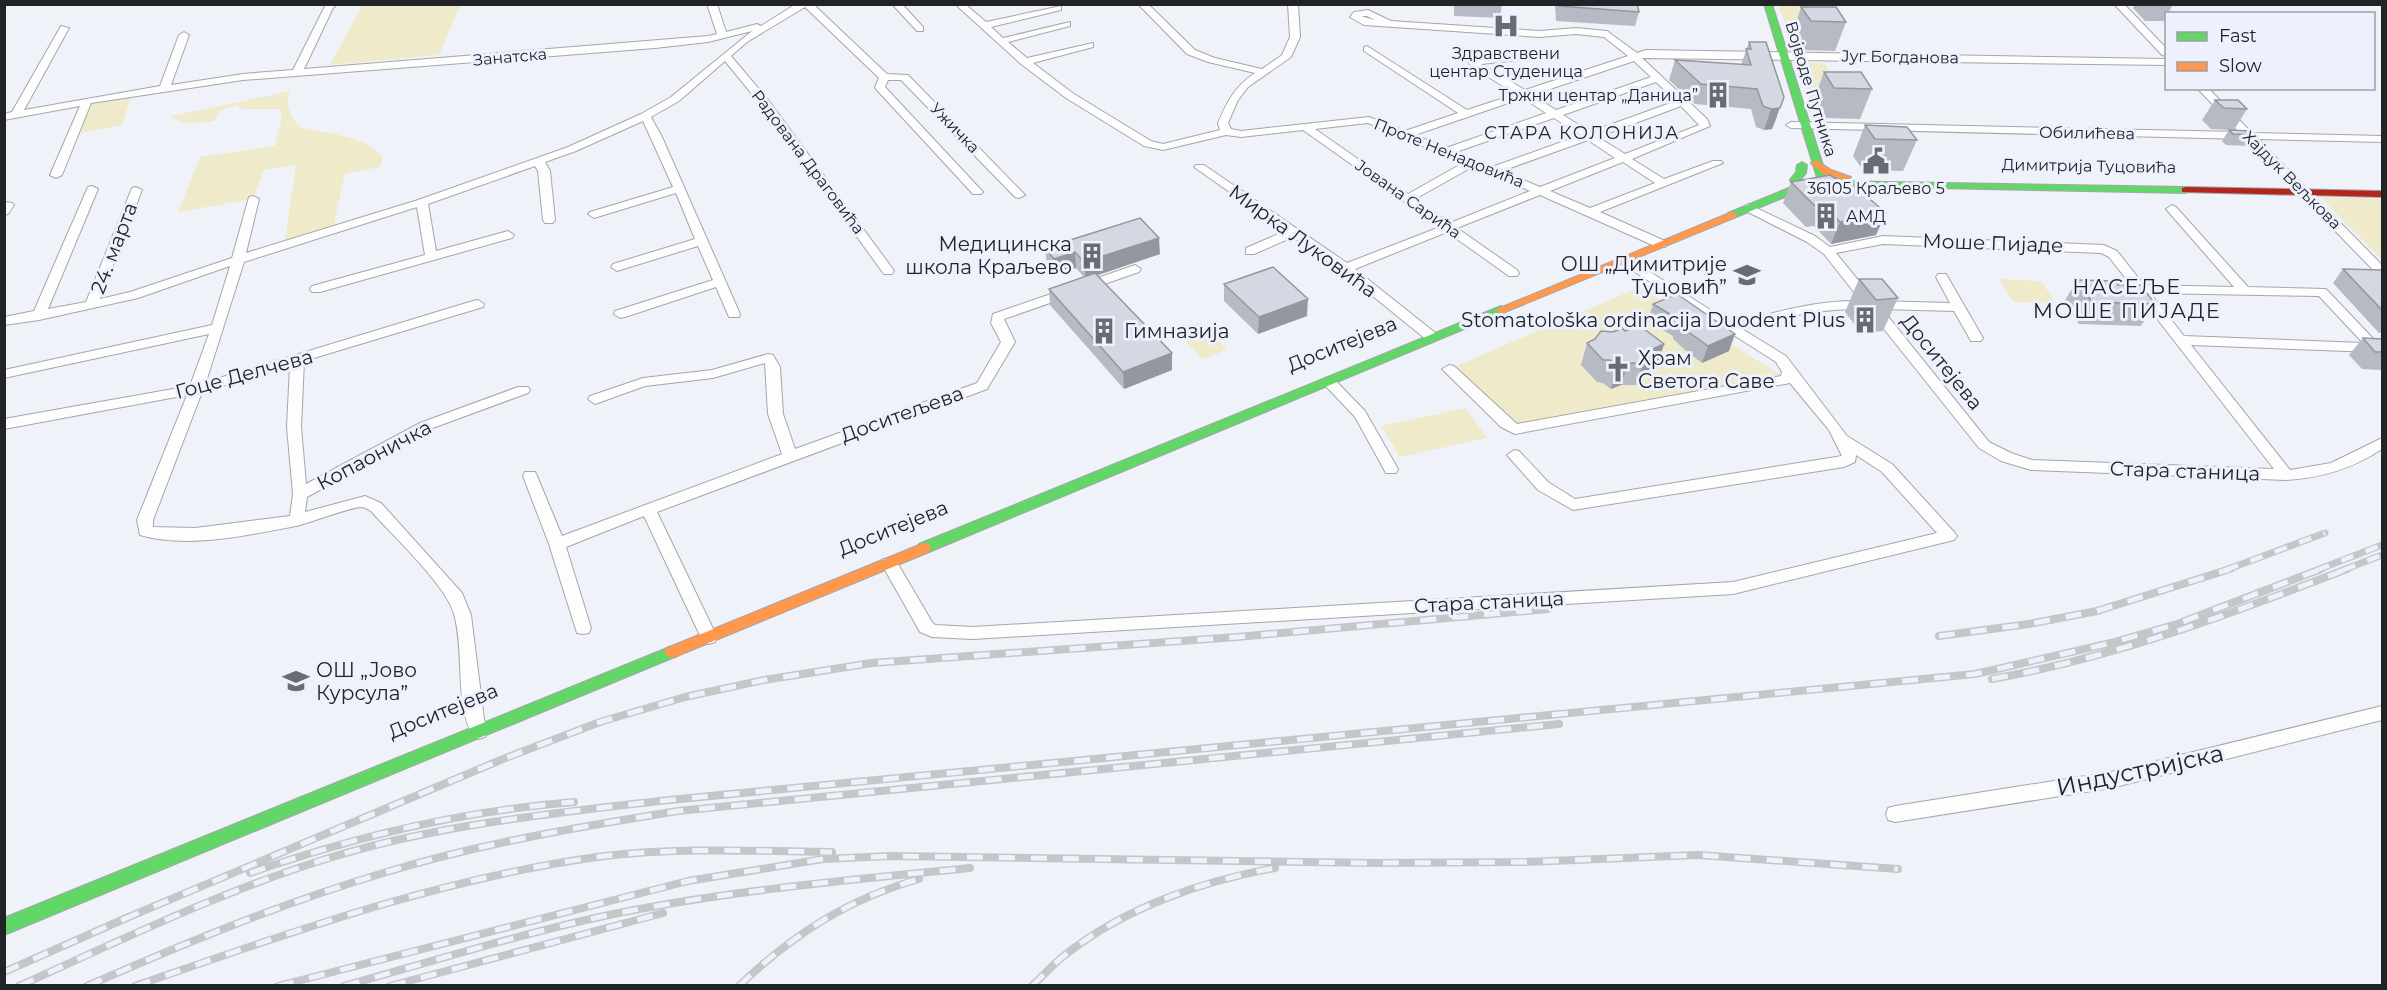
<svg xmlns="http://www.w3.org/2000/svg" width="2387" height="990" font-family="Montserrat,sans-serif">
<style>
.green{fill:#efeac9}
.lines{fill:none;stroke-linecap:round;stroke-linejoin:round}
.street-casing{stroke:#a5a6ab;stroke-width:2}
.fast-casing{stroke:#a5a6ab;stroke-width:2}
.slow-casing{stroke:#a5a6ab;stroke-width:2}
.jam-casing{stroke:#a5a6ab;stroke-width:2}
.street{fill:#fdfdfe;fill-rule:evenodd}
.fast{fill:#63d668;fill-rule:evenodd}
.slow{fill:#ff974d;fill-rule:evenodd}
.jam{fill:#b3261e;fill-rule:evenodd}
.rail-far1-casing{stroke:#c5c6c8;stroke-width:7}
.rail-casing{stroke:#c5c6c8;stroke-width:8}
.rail-far1{stroke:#ecf1fd;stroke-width:4.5;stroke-dasharray:13;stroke-linecap:butt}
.rail{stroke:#ecf1fd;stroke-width:5;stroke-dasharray:16;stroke-linecap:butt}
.wall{fill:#b6bac2}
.shaded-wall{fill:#94979e}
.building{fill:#d4d8e2;stroke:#94979e;stroke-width:1.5}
.labels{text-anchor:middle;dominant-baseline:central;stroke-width:6;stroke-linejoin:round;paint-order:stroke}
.far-poi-label{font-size:16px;fill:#212327;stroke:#ecf1fd}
.far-street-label{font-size:16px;fill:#212327;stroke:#ecf1fd}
.far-neighbourhood-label{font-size:18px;letter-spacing:1.5px;fill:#212327;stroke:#ecf1fd}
.street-label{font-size:20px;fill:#212327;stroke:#ecf1fd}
.poi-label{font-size:20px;fill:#212327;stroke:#ecf1fd;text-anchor:end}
.neighbourhood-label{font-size:21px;letter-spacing:1.5px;fill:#212327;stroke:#ecf1fd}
.near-street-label{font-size:24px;fill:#212327;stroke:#ecf1fd}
</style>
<rect width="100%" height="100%" fill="#f0f2f9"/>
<path class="green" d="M363 4H460V5L439 55 330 65Z
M1778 5H1804L1824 33H1789Z
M1795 62 1824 63 1848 100H1811Z
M291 91C283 104 291 116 299 127 325 133 366 136 383 157L380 167 345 174 332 232 284 247 296 165 264 170 253 199 178 212 200 157 275 146 282 117 280 109H242L236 105 220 111 214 121C201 123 181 126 171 116Z
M132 94 122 125 72 135 87 101Z
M2320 197 2382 199V260Z
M1999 279 2041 281 2056 303 2013 302Z
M1640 287 1787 379 1515 429 1449 369Z
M1201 322 1227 350 1202 359 1176 331Z
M1466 408 1487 438 1400 457 1381 426Z"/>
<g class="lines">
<g class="street-casing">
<path id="street" d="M326 4H337L333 8 304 69 708 36 717 34 707 4H717L726 32 757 24 761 26 796 4H813L887 74 908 75 1025 195 1019 198 1015 197 901 80H888L885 87 983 192 981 194H973L876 89 875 87 879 78 805 7 747 42 731 56 769 101 892 268 894 271 892 274H884L761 105 725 61 679 101 651 117 662 137 740 314 739 317H729L716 287 625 317 620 318 614 314 615 311 713 280 698 246 617 271 611 267 613 264 695 239 676 193 594 218 588 214 590 212 673 187 643 121 576 151 545 162 550 171 555 220 553 223H545L543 220 538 171 535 166 428 204 436 251 508 231 514 235 512 238 320 292H312L310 289 312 286 425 255 417 207 244 262 206 382 473 301 478 300 484 304 483 307 304 361 301 427 306 484 420 423 518 387H528L530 390 528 393 430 429 307 497 305 512 365 496 381 503 462 593 471 615 484 719 488 732 485 737 479 739 473 737C454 700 465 653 454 614 447 586 392 535 371 511 369 510 364 507 362 507 354 506 309 523 296 526 247 535 188 549 140 535L137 520 187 395 4 429V419L190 386 209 334 4 378V370L212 325 230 266 138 298 39 320 4 325V317L34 311 88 187 92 186 98 189 48 309 86 302 132 188 136 187 142 190 100 299 130 292 232 258 249 197 253 196 259 199 246 253 418 200 568 147 641 114 671 97 752 31 708 42 655 48 243 80 91 103 62 175 56 178 50 175 80 106 4 120V114L12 112 61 26 69 28 24 110 160 86 179 35 184 32 189 35 171 85 243 74 293 70ZM290 366 287 427 293 494 290 516 195 528 153 527V520L202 392Z
M892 4H902L923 27V31H917Z
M955 4H965L986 22 1061 6V10L991 27 1003 38 1070 22V26L1008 42 1027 58 1093 43V47L1033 63 1074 94 1151 141 1163 144 1220 130 1218 123C1227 102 1235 86 1255 73L1208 62 1187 54 1138 4H1148L1195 50 1215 58 1262 69 1282 55 1290 37 1288 4H1298L1300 37 1291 57 1248 87 1238 100 1228 123 1231 129 1241 131 1369 117 1405 131 1458 113 1364 51V47L1367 46 1467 110 1516 94 1472 67 1468 62 1469 60 1541 53V57L1537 58 1481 64 1525 90 1628 56 1604 37 1576 34 1540 37 1364 25 1350 17 1354 12 1368 10 1391 21 1540 31 1576 28 1607 31 1637 53 1646 50 2166 59V65L1642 58 1707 119 1710 126 1632 159 1664 179 1713 161H1721L1723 163 1600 212 1665 241V247H1657L1540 195 1457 228 1517 270 1519 273 1517 276H1509L1447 232 1355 269 1438 335 1440 338 1433 342 1428 341 1342 271 1293 237 1254 254H1246V248L1285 231 1194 167 1196 165H1204L1347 263 1440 227 1303 130 1241 137 1226 135 1163 150 1144 146 1066 98 1021 64ZM1361 16H1367L1375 20ZM1634 61 1651 77 1556 110 1532 95ZM1656 82 1676 101 1590 132 1563 115ZM1523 98 1546 113 1446 148 1415 135ZM1681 106 1699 125 1625 154 1598 137ZM1554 118 1581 135 1492 167 1456 152ZM1368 123 1463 163 1408 194 1315 129ZM1588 140 1615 158 1540 187 1502 171ZM1623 162 1655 183 1590 208 1550 191ZM1472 167 1530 191 1450 223 1415 199Z
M2114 4H2124L2166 48V56L2162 55Z
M2197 88H2208L2252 133 2382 136V142L2258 139 2382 265V276L2378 275 2246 139 1791 128 1786 125 1791 122 2239 132Z
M4 202 12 203 14 205 8 214 4 215Z
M1748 204 1815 236 1830 247 1883 236 2104 245 2117 251 2144 285 2234 287 2166 209 2172 205 2176 207 2248 287 2326 289 2382 348 2374 352 2191 345 2290 470 2331 463 2382 438V449C2352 469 2321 478 2286 480L2031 470 2001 461 1979 448 1868 309C1820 308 1787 316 1742 329L1786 356 1847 436 1892 464 1954 532 1957 536 1954 540 1733 594 973 639 932 637 920 632 881 563 883 559H895L932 622 935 625 973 627 1733 582 1937 533 1882 472 1856 455 1855 462 1844 467 1573 510 1538 490 1507 455 1514 450 1519 451 1548 482 1575 499 1842 456 1829 430 1790 383 1515 434 1501 427 1442 369 1449 365 1454 366 1517 424 1781 376 1782 372 1776 362 1616 260 1618 257H1626L1733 324C1776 312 1816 300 1861 301L1824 254 1807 242 1744 210 1742 208ZM1883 244 2101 253 2109 257 2274 469 2032 460 2011 453 1989 442 1882 309 1954 311 1971 341H1981L1983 338 1946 274H1938L1936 277 1950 303 1875 301 1836 253ZM2150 293 2319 296 2363 343 2184 336Z
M1135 265 1141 269 1139 272 1004 319 1015 342 987 389 657 512 717 637 715 642 709 644 703 642 644 516 566 547 591 628 589 633 583 634 577 633 549 544 523 476 525 472H535L537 476 562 536 782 454 768 414 765 363 713 378 645 386 595 404 588 399 590 396 643 378 712 370 768 354 773 355 780 367 783 414 795 449 977 383 1001 342 991 323 993 314Z
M1328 377 1333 378 1365 411 1398 469 1396 473H1386L1355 417 1321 381Z
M2382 706V720L2111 788 1895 822 1888 820 1886 814 1888 808 1895 806 2111 772Z"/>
</g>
<g class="fast-casing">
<path id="fast" d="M1764 4H1772L1828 181 2186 187 2191 190 2186 193 1839 186 1807 188 1736 217H1728V213L1801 183 1818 181Z
M1802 162 1807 165 1806 173 1799 182H1791L1790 180 1796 172 1797 165Z
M1501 306 1505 308 1507 310 1505 312 929 552H919L917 548 919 544Z
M672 646 677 648 680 652 677 656 4 935V918Z"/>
</g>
<g class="slow-casing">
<path id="slow" d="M1816 160 1831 170 1851 177 1846 180 1823 174 1811 163Z
M1732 212 1736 213V217L1505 312 1501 314 1495 310Z
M924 543 929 544 931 548 929 552 677 656 672 658 667 656 664 652 667 648Z"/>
</g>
<g class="jam-casing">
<path id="jam" d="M2186 187 2382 191V197L2182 192V188Z"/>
</g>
<use href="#street" class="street"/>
<use href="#fast" class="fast"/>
<use href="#slow" class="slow"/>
<use href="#jam" class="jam"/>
<g class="rail-far1-casing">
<path id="rail-far1" d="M2226 570 2325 533
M2317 570 2382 545
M2343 570 2382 555"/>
</g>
<g class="rail-casing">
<path id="rail" d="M1939 636 2029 624 2097 611 2230 569
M1992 679C2116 657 2230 614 2347 569
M250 873C356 836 462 811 574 802
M124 919 503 759 600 722 685 697 764 680 872 663 1237 637 1548 609
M4 972 131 916
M19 986C121 940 222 891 329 858 436 825 548 814 659 801L1975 674 2111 643 2177 624 2321 569
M87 986C183 944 280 904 380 874 477 844 578 827 678 811L1559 724
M135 986C286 934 438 879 597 857 675 847 754 851 832 852
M278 986 688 881 823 859 891 856 1374 863 1526 862 1698 855 1898 869
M344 986C430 962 516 935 604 916 724 891 848 880 970 868
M390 986 663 913
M739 986C792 935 848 899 919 879
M1032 986C1043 976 1053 964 1065 955 1124 908 1202 881 1275 868"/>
</g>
<use href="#rail-far1" class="rail-far1"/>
<use href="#rail" class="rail"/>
</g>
<path class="wall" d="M1454 4H1502L1500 18 1454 16Z
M1555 4H1637L1639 12 1635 26 1556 21Z
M2135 4H2173L2168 14H2166V16L2164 21H2145L2133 8Z
M1801 7 1846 22 1835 51 1801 50 1792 36Z
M1749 42 1777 117 1772 129 1764 130 1756 127 1751 109 1695 104 1669 80 1675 60 1741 65Z
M1824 72 1872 89 1860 119 1823 118 1813 102Z
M2215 100 2247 109 2234 130 2211 129 2202 120Z
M1865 125 1917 140 1903 171 1863 170 1853 156Z
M2229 130 2256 135 2250 146 2226 145 2222 141Z
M1791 182 1876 235 1831 244 1814 226 1806 227 1783 203Z
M1045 248 1160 254 1098 275 1172 370 1124 389 1050 305 1049 289 1084 277 1076 268 1055 275 1047 265Z
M2343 269 2382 270V333H2379L2333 283Z
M1859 279 1898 298 1883 331 1861 333 1845 312Z
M2077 280 2155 304 2141 326 2079 324 2064 302Z
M1224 284 1307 316 1258 334 1224 301Z
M1653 304 1729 351 1702 363 1685 350 1673 339V336L1648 321Z
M1625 331 1664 344 1657 366 1643 372 1636 385H1621L1611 389 1603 383 1597 382 1581 365 1587 343 1613 332Z
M2363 338 2382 339V370L2362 369 2349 355Z"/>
<path class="shaded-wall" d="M1784 97 1772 129 1764 130 1771 109Z
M1886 213 1876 235 1831 244 1840 222Z
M1159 238 1160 254 1086 279 1084 262Z
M1075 252 1076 268 1055 275 1054 259Z
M1308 299 1307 316 1258 334 1259 317Z
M1735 334 1729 351 1702 363 1708 346Z
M1664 344 1657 366 1643 372 1636 385 1643 363 1650 350Z
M1172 353V370L1124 389 1123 372Z
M1628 363 1621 385 1611 389 1618 367Z"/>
<path class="building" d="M1559 4H1637L1639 12 1559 6Z
M1801 7H1836L1846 22 1811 21Z
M1749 42H1766L1784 97 1780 108 1771 109 1763 106 1757 89 1701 84 1675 60 1751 65 1746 49H1751Z
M1824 72H1861L1872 89 1834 88Z
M2215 100H2238L2247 109 2224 108Z
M1865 125 1907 127 1917 140 1875 139Z
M2229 130 2252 131 2256 135 2233 134Z
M1830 175 1841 182 1849 181 1886 213 1840 222 1823 205H1814L1791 182Z
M1140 218 1159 238 1084 262 1075 252 1054 259 1045 248Z
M1273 267 1308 299 1259 317 1224 284Z
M2343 269 2382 270V310Z
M1095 273 1172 353 1123 372 1049 289Z
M1859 279H1882L1898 298 1876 300Z
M2077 280 2116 281 2118 285H2141L2155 304 2092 302Z
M1677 294 1735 334 1708 346 1690 333 1678 323V319L1653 304Z
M1639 325 1664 344 1650 350 1643 363H1628L1618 367 1610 360H1603L1587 343 1595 339 1601 331 1613 332 1622 328 1625 331Z
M2363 338 2382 339V352H2375Z"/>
<defs>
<g id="hospital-bare" transform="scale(2.07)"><path d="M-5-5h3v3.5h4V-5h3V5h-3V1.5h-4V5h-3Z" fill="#696b70" stroke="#ecf1fd" stroke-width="2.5" paint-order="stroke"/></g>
<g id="building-bare" transform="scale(2.07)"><path d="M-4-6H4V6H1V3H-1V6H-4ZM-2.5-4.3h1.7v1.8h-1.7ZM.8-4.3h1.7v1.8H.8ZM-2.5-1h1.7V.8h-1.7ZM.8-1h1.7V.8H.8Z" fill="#696b70" stroke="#ecf1fd" stroke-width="2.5" paint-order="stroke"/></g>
<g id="civic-bare" transform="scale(2.07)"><path d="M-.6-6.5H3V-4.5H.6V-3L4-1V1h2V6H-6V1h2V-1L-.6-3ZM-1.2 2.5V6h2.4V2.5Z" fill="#696b70" stroke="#ecf1fd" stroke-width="2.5" paint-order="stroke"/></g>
<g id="school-bare" transform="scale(2.07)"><path d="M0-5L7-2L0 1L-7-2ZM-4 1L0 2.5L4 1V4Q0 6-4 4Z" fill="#696b70" stroke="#ecf1fd" stroke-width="2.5" paint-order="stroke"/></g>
<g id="church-bare" transform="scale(2.07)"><path d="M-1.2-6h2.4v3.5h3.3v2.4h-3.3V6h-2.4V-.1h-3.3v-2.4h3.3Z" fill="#696b70" stroke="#ecf1fd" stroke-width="2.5" paint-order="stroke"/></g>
</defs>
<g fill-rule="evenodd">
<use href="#hospital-bare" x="1506" y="26"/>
<use href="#building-bare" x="1718" y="95"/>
<use href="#civic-bare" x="1876" y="161"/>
<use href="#building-bare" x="1826" y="216"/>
<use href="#building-bare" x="1092" y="256"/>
<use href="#school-bare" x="1747" y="275"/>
<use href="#building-bare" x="1865" y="320"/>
<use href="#building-bare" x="1104" y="331"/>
<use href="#church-bare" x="1618" y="369"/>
<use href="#school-bare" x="296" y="681"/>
</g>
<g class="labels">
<g class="far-poi-label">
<text x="1506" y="53">Здравствени<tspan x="1506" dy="18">центар Студеница</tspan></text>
<text x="1698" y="95" text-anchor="end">Тржни центар „Даница”</text>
<text x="1876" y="188">36105 Краљево 5</text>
<text x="1846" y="216" text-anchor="start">АМД</text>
</g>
<g class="far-street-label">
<text transform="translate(510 57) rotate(-5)">Занатска</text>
<text transform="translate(1900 57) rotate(1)">Југ Богданова</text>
<text transform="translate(1811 89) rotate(73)">Војводе Путника</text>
<text transform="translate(955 128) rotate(46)">Ужичка</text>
<text transform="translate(2087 133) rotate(1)">Обилићева</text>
<text transform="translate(1449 153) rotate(22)">Проте Ненадовића</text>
<text transform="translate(808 162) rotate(53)">Радована Драговића</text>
<text transform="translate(2089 166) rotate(1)">Димитрија Туцовића</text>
<text transform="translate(2292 180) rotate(45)">Хајдук Вељкова</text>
<text transform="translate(1408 199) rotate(35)">Јована Сарића</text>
</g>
<g class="far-neighbourhood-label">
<text x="1582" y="133">СТАРА КОЛОНИЈА</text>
</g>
<g class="street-label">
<text transform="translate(1303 241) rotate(36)">Мирка Луковића</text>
<text transform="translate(1993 243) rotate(2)">Моше Пијаде</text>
<text transform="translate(114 248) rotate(-69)">24. марта</text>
<text transform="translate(1342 344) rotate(-22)">Доситејева</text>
<text transform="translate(1942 362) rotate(51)">Доситејева</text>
<text transform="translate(244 374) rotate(-15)">Гоце Делчева</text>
<text transform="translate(902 414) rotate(-20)">Доситељева</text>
<text transform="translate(374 455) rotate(-28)">Копаоничка</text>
<text transform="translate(2185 471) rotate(2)">Стара станица</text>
<text transform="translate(893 528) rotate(-22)">Доситејева</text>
<text transform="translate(1489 602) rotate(-3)">Стара станица</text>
<text transform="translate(443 711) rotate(-22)">Доситејева</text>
</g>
<g class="poi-label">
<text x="1072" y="244">Медицинска<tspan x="1072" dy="23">школа Краљево</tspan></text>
<text x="1727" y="264">ОШ „Димитрије<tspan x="1727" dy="23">Туцовић”</tspan></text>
<text x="1845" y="320">Stomatološka ordinacija Duodent Plus</text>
<text x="1124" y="331" text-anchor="start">Гимназија</text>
<text x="1638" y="358" text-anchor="start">Храм<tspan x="1638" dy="23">Светога Саве</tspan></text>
<text x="316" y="670" text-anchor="start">ОШ „Јово<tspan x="316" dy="23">Курсула”</tspan></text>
</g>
<g class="neighbourhood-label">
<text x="2127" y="286">НАСЕЉЕ<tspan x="2127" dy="24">МОШЕ ПИЈАДЕ</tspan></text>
</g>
<g class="near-street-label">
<text transform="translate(2140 770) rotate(-12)">Индустријска</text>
</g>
</g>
<rect width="2387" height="990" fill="none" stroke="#212327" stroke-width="12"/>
<rect x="2165" y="12" width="210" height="78" fill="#ecf1fd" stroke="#9b9fa7" stroke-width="1.5"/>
<rect x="2177" y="32" width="30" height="9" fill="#63d668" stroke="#9b9fa7" stroke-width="1.5"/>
<text x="2219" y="42" font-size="18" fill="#212327">Fast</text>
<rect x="2177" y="62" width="30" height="9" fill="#ff974d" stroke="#9b9fa7" stroke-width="1.5"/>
<text x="2219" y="72" font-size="18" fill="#212327">Slow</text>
</svg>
